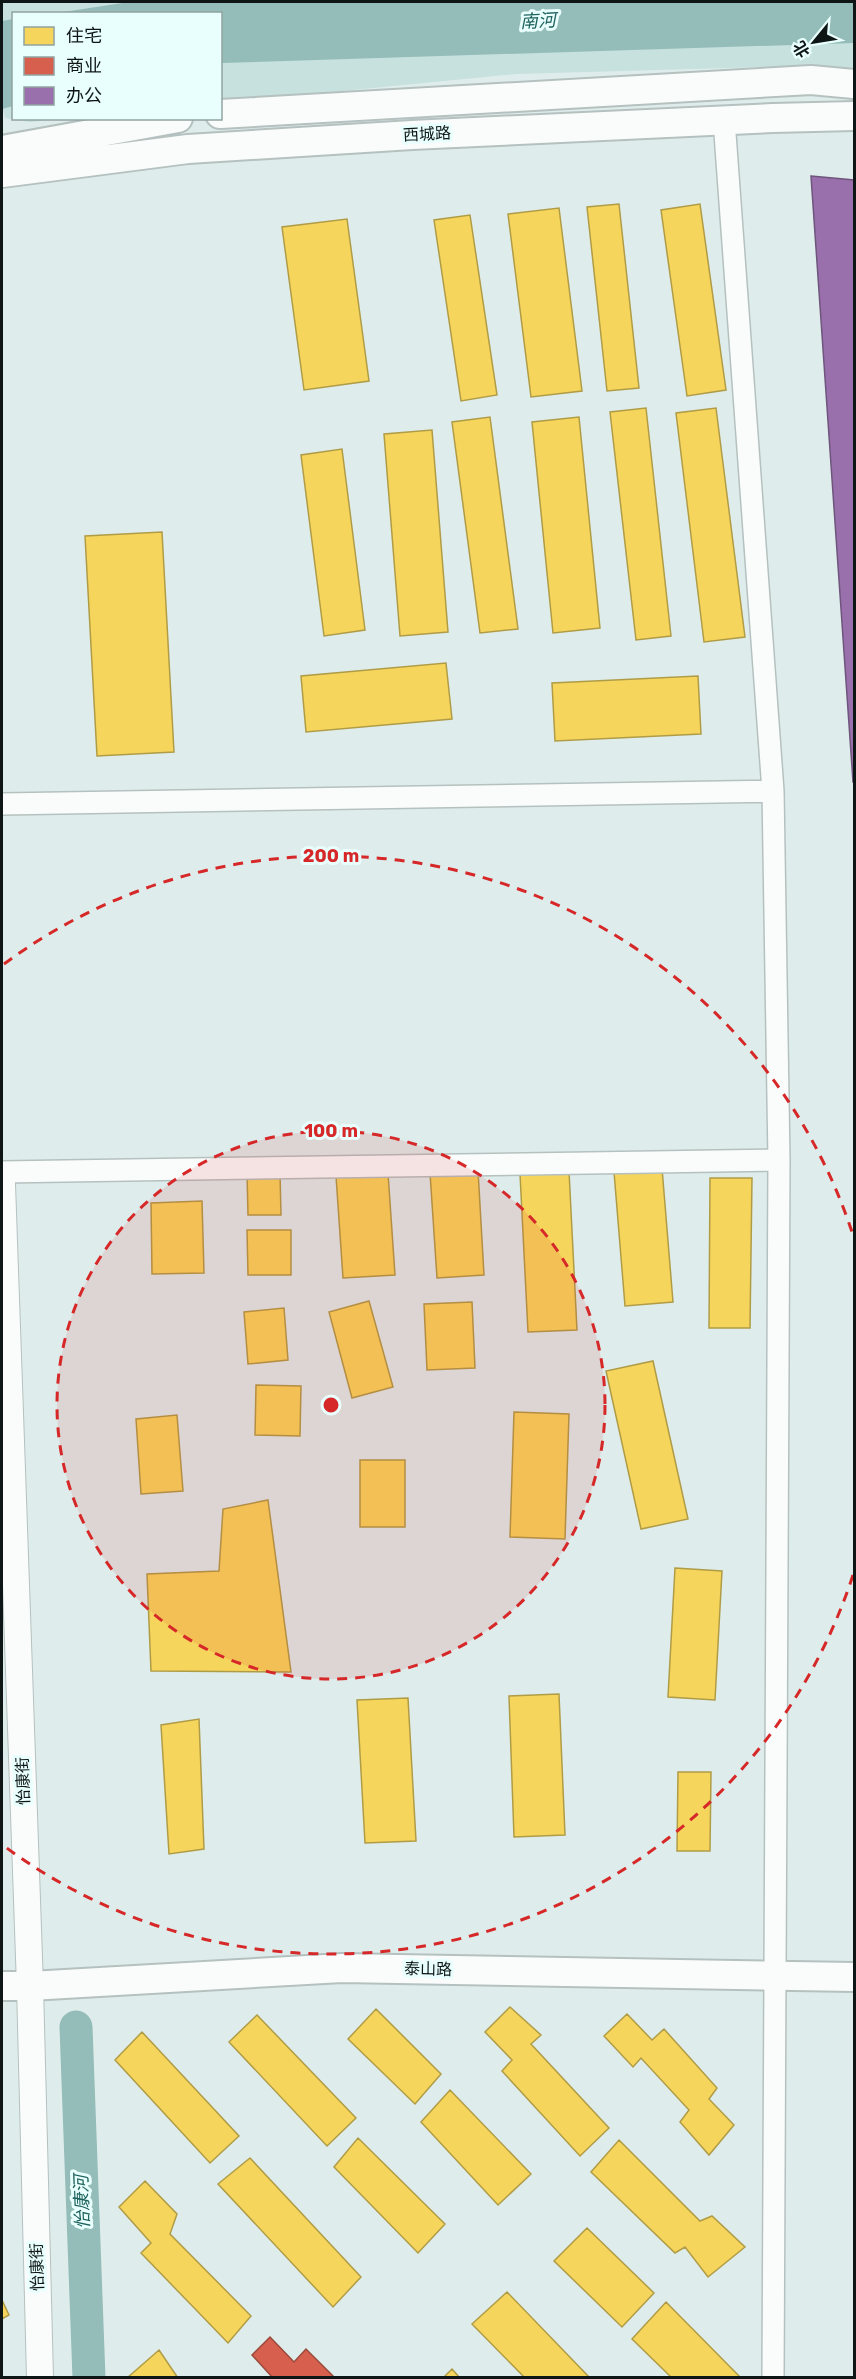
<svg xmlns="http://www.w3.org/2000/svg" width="856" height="2379" font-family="Rubik,'Noto Sans SC',sans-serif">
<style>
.green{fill:#c6e1de}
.water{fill:#94bcb8}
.homes{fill:#f6d55c;stroke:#b09c47;stroke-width:1.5}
.shops{fill:#d6604d;stroke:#9a4a3c;stroke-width:1.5}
.offices{fill:#9970ab;stroke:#6f557e;stroke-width:1.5}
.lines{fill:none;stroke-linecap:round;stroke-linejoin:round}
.river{stroke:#94bcb8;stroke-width:33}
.minor-casing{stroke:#b5c1bf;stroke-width:24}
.tertiary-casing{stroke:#b5c1bf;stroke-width:28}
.secondary-casing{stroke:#b5c1bf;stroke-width:32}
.minor{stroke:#fafcfc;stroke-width:21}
.tertiary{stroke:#fafcfc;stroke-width:26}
.secondary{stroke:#fafcfc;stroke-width:28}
.ring{fill:none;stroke:#d62828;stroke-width:3;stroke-dasharray:10 8}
.labels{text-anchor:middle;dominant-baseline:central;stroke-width:6;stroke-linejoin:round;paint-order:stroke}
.street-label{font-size:16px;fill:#0d1615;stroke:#e9fffd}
.water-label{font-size:18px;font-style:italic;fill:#1e625e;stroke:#e9fffd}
.centre{fill:#d62828;stroke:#e9fffd;stroke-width:3}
.ring-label{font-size:18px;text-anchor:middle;font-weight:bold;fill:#d62828;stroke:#e9fffd;stroke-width:6;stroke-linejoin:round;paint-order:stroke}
</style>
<rect width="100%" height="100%" fill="#deedeb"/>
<path class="green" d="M2 2H854V70L765 67 516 74 221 103 220 14H14V118L61 119 30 122 5 118 2 106Z"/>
<path class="water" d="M129 2H854V43L221 63 220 14 57 13Z
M13 19V106L2 109V21Z"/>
<path class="homes" d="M619 204 639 388 607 391 587 207Z
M700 204 726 390 687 396 661 210Z
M559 208 582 391 531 397 508 214Z
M470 215 497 395 461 401 434 220Z
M347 219 369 381 304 390 282 227Z
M646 408 671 636 636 640 610 412Z
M716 408 745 637 704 642 676 413Z
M490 417 518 629 480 633 452 422Z
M579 417 600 628 553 633 532 422Z
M432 430 448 632 400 636 384 434Z
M342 449 365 630 324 636 301 455Z
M162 532 174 752 97 756 85 536Z
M446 663 452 719 306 732 301 676Z
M698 676 701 734 555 741 552 683Z
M662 1168 673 1302 625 1306 614 1172Z
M478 1170 484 1275 437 1278 430 1173Z
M569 1171 577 1330 528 1332 520 1174Z
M247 1173H280L281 1215H248Z
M388 1173 395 1275 343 1278 336 1176Z
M710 1178H752L750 1328H709Z
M202 1201 204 1273 152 1274 151 1203Z
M247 1230H291V1275H248Z
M369 1301 393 1387 352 1398 329 1312Z
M472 1302 475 1368 427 1370 424 1304Z
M284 1308 288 1360 248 1364 244 1312Z
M653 1361 688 1519 641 1529 606 1371Z
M256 1385 301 1386 300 1436 255 1435Z
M514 1412 569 1414 565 1539 510 1537Z
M177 1415 183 1491 141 1494 136 1419Z
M360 1460H405V1527H360Z
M268 1500 291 1672 151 1671 147 1574 219 1571 223 1509Z
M675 1568 722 1571 715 1700 668 1697Z
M559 1694 565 1835 514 1837 509 1696Z
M408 1698 416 1841 365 1843 357 1700Z
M199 1719 204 1849 169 1854 161 1725Z
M678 1772H711L710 1851H677Z
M510 2007 541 2035 531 2044 609 2128 580 2156 502 2071 512 2060 485 2032Z
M376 2009 441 2074 415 2104 348 2039Z
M627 2014 652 2040 664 2029 717 2088 709 2099 734 2125 709 2155 680 2122 689 2110 641 2058 633 2067 604 2036Z
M257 2015 356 2118 327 2146 229 2042Z
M142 2032 239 2136 210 2163 115 2060Z
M450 2090 531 2174 498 2205 421 2122Z
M358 2138 445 2224 418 2253 334 2167Z
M619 2140 700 2221 712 2216 745 2247 708 2277 685 2247 675 2253 591 2172Z
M250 2158 361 2277 333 2307 218 2184Z
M145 2181 177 2214 170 2234 251 2316 228 2343 141 2253 151 2243 119 2207Z
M587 2228 654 2293 622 2327 554 2261Z
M507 2292 590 2378H525L472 2324Z
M2 2300 9 2315 2 2319Z
M666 2302 741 2378H672L632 2339Z
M159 2350 178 2378H127Z
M452 2369 460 2378H443Z"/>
<path class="shops" d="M270 2337 294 2362 306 2349 335 2378H273L252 2355Z"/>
<path class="offices" d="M811 176 854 180V782H853Z"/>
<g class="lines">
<path class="river" d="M76 2027 89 2378"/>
<g class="minor-casing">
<path id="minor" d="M724 120 773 791 779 1160 773 2378
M2 804 773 791
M2 1172 779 1160"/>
</g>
<g class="tertiary-casing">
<path id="tertiary" d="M2 1184 30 1986 40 2378"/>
</g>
<g class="secondary-casing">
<path id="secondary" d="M220 114 811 80 854 84
M2 150 178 118
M2 173 188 149 412 135 773 118 854 116
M2 1986H30L342 1968 854 1977"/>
</g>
<use href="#minor" class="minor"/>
<use href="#tertiary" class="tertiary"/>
<use href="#secondary" class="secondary"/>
</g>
<circle cx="331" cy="1405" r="274" fill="#d62828" fill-opacity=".12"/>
<g class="ring">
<circle cx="331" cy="1405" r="274"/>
<path d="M853 1575A549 549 0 0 1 4 1846M4 964A549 549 0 0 1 853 1235"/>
</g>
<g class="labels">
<g class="street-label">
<text transform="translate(427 134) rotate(-3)">西城路</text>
<text transform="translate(23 1781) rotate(-92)">怡康街</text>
<text transform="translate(428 1969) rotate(1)">泰山路</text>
<text transform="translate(37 2267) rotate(-92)">怡康街</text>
</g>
<g class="water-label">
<text transform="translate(538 21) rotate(-3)">南河</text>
<text transform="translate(82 2202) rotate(-92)">怡康河</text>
</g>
</g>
<circle cx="331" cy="1405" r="9" class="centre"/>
<g class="ring-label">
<text x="331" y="862">200 m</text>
<text x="331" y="1137">100 m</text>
</g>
<rect width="856" height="2379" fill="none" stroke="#0d1615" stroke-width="6"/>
<rect x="12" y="12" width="210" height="108" fill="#e9fffd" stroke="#91a2a0" stroke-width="1.5"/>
<rect x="24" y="27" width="30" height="18" fill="#f6d55c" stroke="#91a2a0" stroke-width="1.5"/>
<text x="66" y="42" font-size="18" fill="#0d1615">住宅</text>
<rect x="24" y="57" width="30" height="18" fill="#d6604d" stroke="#91a2a0" stroke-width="1.5"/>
<text x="66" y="72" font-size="18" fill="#0d1615">商业</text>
<rect x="24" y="87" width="30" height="18" fill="#9970ab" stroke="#91a2a0" stroke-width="1.5"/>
<text x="66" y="102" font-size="18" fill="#0d1615">办公</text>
<g transform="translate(814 42) rotate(240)" stroke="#e9fffd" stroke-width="4.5" paint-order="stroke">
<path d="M0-4.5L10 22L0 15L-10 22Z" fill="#0d1615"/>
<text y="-9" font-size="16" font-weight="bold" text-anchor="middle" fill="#0d1615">北</text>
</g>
</svg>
